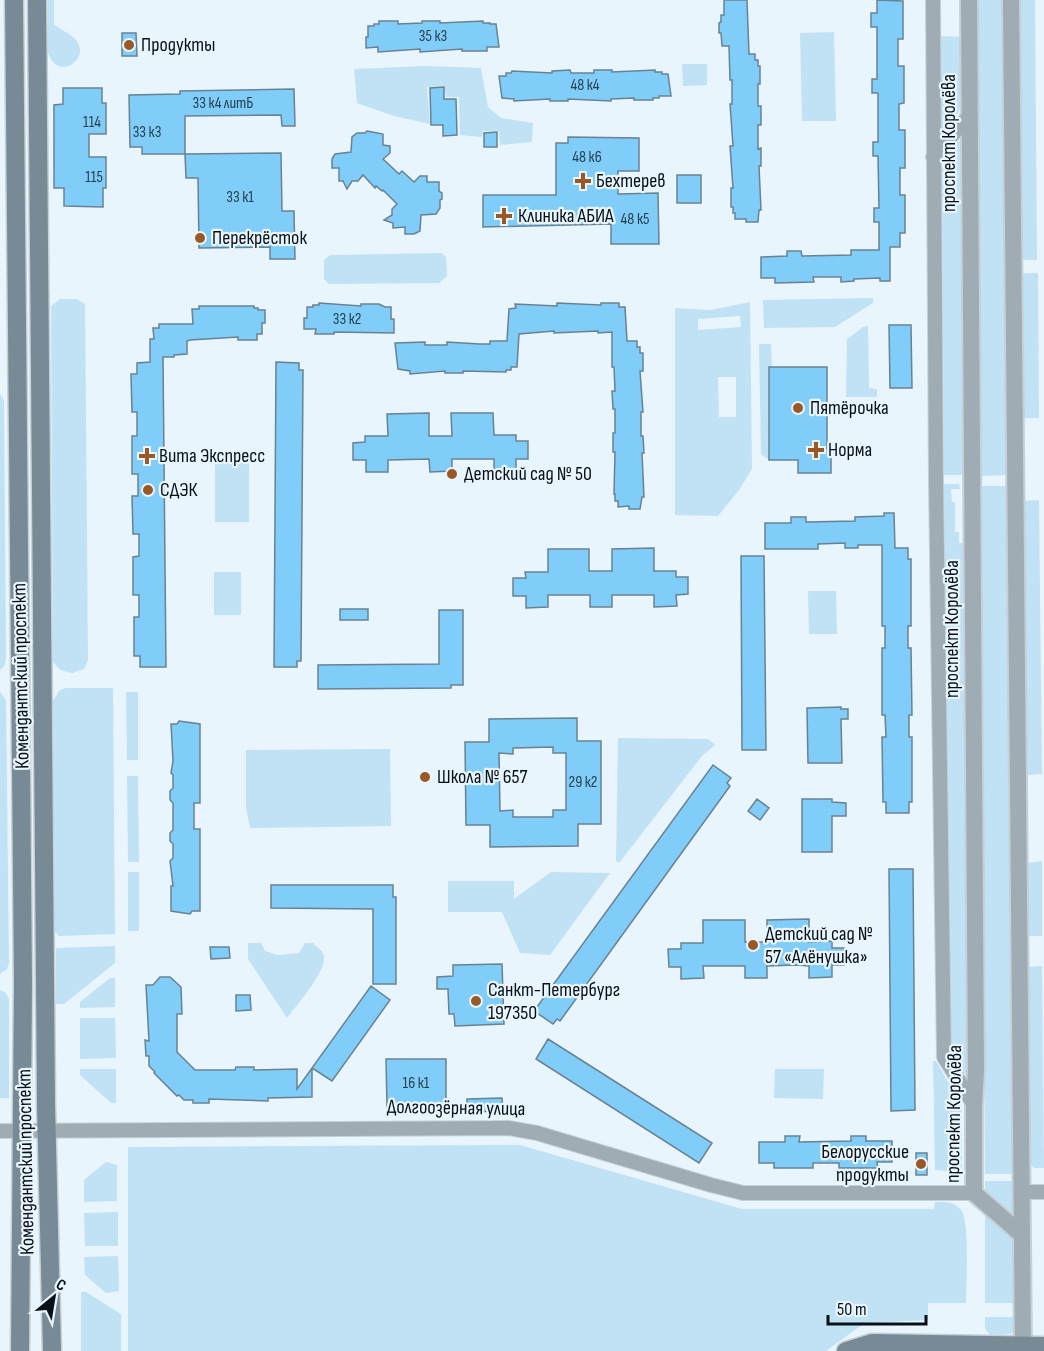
<svg xmlns="http://www.w3.org/2000/svg" width="1044" height="1351" font-family="'Sofia Sans Condensed',sans-serif">
<style>
.green{fill:#c1e1f5;fill-rule:evenodd}
.building{fill:#80cdf9;stroke:#688292;stroke-width:1.5;fill-rule:evenodd}
.lines{fill:none;stroke-linecap:round;stroke-linejoin:round}
.minor-casing{stroke:#c5d1d7;stroke-width:16}
.tertiary-casing{stroke:#c5d1d7;stroke-width:20}
.secondary-casing{stroke:#c5d1d7;stroke-width:21}
.minor{stroke:#a0acb4;stroke-width:14}
.tertiary{stroke:#a0acb4;stroke-width:16}
.secondary{stroke:#788a95;stroke-width:18}
.poi-dot{fill:#9a5826;stroke:#e9f5fc;stroke-width:2}
.labels{text-anchor:middle;dominant-baseline:central;stroke-width:4.5;stroke-linejoin:round;paint-order:stroke}
.number-label{font-size:16px;fill:#254050}
.poi-label{font-size:20px;fill:#071117;stroke:#e9f5fc;text-anchor:start}
.street-label{font-size:20px;fill:#071117;stroke:#e9f5fc}
</style>
<rect width="100%" height="100%" fill="#e9f5fc"/>
<path class="green" d="M48 0H54V25C60 29 69 33 74 38 94 56 59 84 48 53Z
M976 0H1004L1007 475 979 476Z
M1020 0H1035L1037 260H1025L1022 257Z
M834 32 836 121H802L800 33Z
M940 36 962 37C961 66 970 112 945 132L941 130Z
M682 64H707V85L683 86Z
M425 66 481 68 488 107 501 118 533 123 532 142 500 145 499 131H483L482 137 460 135 459 97H446L444 86 427 87 430 124 394 116 357 103 354 69Z
M959 141 963 146 964 475H944L942 169C944 159 950 146 959 141Z
M442 253 446 257 447 276 439 283 329 284 324 279V260L330 255Z
M1025 273H1038L1039 418H1024L1022 276Z
M873 298V303L835 327 764 328 763 300Z
M60 299H77L85 304 88 660 84 669 72 673 60 670 53 662 51 306Z
M750 302 752 469 739 490 718 516 675 515V308L711 310ZM740 316 741 327 698 330V319ZM718 377H736V417H719Z
M868 326 869 388 877 389V397H846L847 339 863 327Z
M759 344H771L772 367H769V460L761 454Z
M0 394 4 401 6 657 5 665 0 670Z
M215 457H249V522H215Z
M944 484H959L960 489H951L952 502H955V532H959V543H965L968 1069 965 1074 960 1072 950 1050Z
M980 486H1007L1013 1174H985Z
M1039 500 1042 774 1026 775 1024 501Z
M214 572H241V615H214Z
M808 591H836L837 634H809Z
M66 688H113L115 934 59 936 55 932 53 701 60 690Z
M0 692 6 700 9 963 7 969 0 974Z
M126 692H138V760H127Z
M618 738 708 739 715 745 702 756 619 863 616 861Z
M390 749 391 826 250 828 246 807V750Z
M127 776H138L139 862H128Z
M1042 861V936H1027V863Z
M128 872H139V931H128Z
M551 872 610 873 550 955 520 953 502 912H448V881H514V899Z
M248 943H261L265 951 277 955 299 953 305 943H313C316 946 321 950 323 953 330 969 296 1005 287 1018L248 959Z
M115 946V963L64 1004H56V948Z
M1042 966 1044 1168H1034L1029 1163 1027 967Z
M110 978H115V1007L80 1008V1002Z
M0 990 5 992 9 999V1098H0Z
M80 1018H115L116 1058 80 1059Z
M933 1061H936L962 1106V1162L961 1172 935 1170Z
M80 1069H116V1103H111L80 1075Z
M775 1069H824L823 1099 774 1098Z
M520 1145 742 1209H934L935 1202C944 1202 954 1201 961 1210 970 1221 966 1285 966 1303H928V1320L867 1323 859 1327 826 1351H128V1147Z
M106 1162 117 1165V1201L84 1202V1180Z
M985 1181H1013L1014 1303H985Z
M118 1212V1246H85L84 1213Z
M118 1256 119 1291 106 1293 85 1275 84 1257Z
M81 1292H86L121 1314V1351H81Z
M985 1317H1014V1332L1010 1334 990 1335 985 1328Z"/>
<path class="building" d="M724 0H747L749 54H755V60H758V66H760V84H758V106H761V125H758V149L761 148V166H759L761 210H759L758 222H746V219H735V213H733V207H731V188H733L730 146H733L730 104H732V80H730L729 46H722L721 33H719V23L721 22V15H724Z
M877 0 903 1V39H898V66H904V103L899 104V130H905V168H900V195H905V233H900V247H890V281H880V278L854 279V281L841 282V277H813L814 282 775 283V278H761V257L787 256V251H801L802 256 851 255V250H879V222H874V208H879L878 156H873V142H878V93H872V79H877V27H871V13H877Z
M379 21H398V24L422 23V21H440V23L483 21V23H490V24H496L499 47H487V51H462V49L420 52V49L378 52V47L366 48V37H368V26H374V24H379Z
M122 33H136L137 56H122Z
M570 70 571 73H594V70H612V72L655 70V72H662V74H668L671 96H659V98H653V100H634V98L611 99V101L568 99V101H550V99L514 101V99L502 98 499 76H506V73H511L512 71 552 73V71Z
M444 87V99H456L457 135 443 136V125H431L430 88Z
M63 88H102V103H106V134H89V157H106V188H103V207L64 206V188H54V105L63 104Z
M294 89 295 126H282L281 115 185 116V154H142V147H130L129 95 180 94V91Z
M367 131 383 134V145L390 146V153L383 159 399 174 402 171 414 182 420 176H427V182H439V191L442 193V199L440 200V208L436 214 421 215 420 231 414 234H405V227L393 228V223L384 220 392 215V209L397 204 383 190 382 191 376 186 375 188 363 175 358 181H352L347 189 343 181H339V168H332V159L335 154 351 152 352 137 357 133H365Z
M497 132V147H484V133Z
M568 137 639 138V171H618V194L658 193 659 244H611V224L483 227V195H556V143H568Z
M281 153 282 211H294L295 259H270V247L199 248 198 178H186L185 154Z
M677 175H701V203H677Z
M319 303 361 306V304H379L385 307H391V319H394V333L334 332V334H315L316 329H304V318H307V307H313V305H319Z
M557 303 601 305V303H619V307H625L627 341H637V347H640V353H643V371H640L643 412H641V436H643L644 453H642L644 497H642L640 509H629V506L618 507V501H615V494H614L615 452H613V433H615V409H613L612 391H615L614 367H612V332L598 333V331L554 333V331L519 334 517 367H511V370H506V372L463 371V373H445V371L410 374V371L398 369 395 343 425 342V345H447V342L480 344H490V341H507L509 309 516 308 515 304 557 306Z
M199 306H254V308H258V310H265V323H262V334H257V340H238V337L190 340 187 341V354L174 355V357H163L166 667H140V656H134V617H139V595H133V557L139 556V534H133L132 496H138V474H132V436H137V412H132L131 374H137V363L150 362V339H154L153 328H159V324H193L192 309H199Z
M889 325H911L912 388H890Z
M276 362 299 363V370H303L301 661H297V667H274Z
M769 367H827V448H831V473H798V460H769Z
M429 413V436H452L451 413H493L494 435H516V441H528V459H516V471H494V459H452V471L430 472 429 459 388 460V472H366V460H353V443L365 442V436H388L387 414Z
M884 513H894L895 548H908V559H911V626H908V648H911L912 715H909V737H912V802H909V813H886V802H883L882 737H886L885 715H882V648H885V626H882V545H858V548H845V543L818 544V549H765V523H791V517H806V522L855 521V517L884 516Z
M654 548V571H676V577H688V594L676 595 677 606 654 607V595H612V607H590V595H548V607L526 608V596H513V578H526L525 572H548V549H589V571H612V549Z
M741 556H764L766 750H742Z
M340 609H368V620H340Z
M439 610H463V685H451V688L318 689V665L439 664Z
M841 707V709H848V719H841L842 763H808L807 708Z
M577 718V741H601V824H578V846L490 847V825H466L465 742H489V719ZM553 747V753H566V810H553V817H513V810L500 811 499 753 513 754V748Z
M179 721 200 724V803H194V829H200V911H192L190 914 171 911V886H173L170 861 173 858V844L170 841V833L173 830V803L170 800V791L173 788V775L171 773 173 761 171 724H177Z
M713 765 731 778 727 783 730 786 560 1021 557 1019 553 1024 534 1011Z
M757 799 769 808 760 820 748 811Z
M802 799H832V802L846 803V816H832V852H802Z
M889 869H913L915 1110 891 1111Z
M271 885H393V897H396V984H373V909L271 908Z
M809 919V942L832 941V948H844V965H832V977L809 978V966L796 965 767 966V978H745V966H703L704 978 681 979V967H669L668 949H681V943H703V920H745V942H767V920Z
M210 947H229L230 958 211 959Z
M502 964 504 1024 455 1026 454 1014H449L448 989H437V977L453 976V965Z
M160 977H170L181 987 182 1014H177V1052L195 1070H235L236 1067H254V1070L297 1069V1089L312 1068V1097L268 1098V1101L209 1099V1103H193V1100H184L179 1095 177 1096 154 1073 155 1072 149 1066V1056H146L145 1040 149 1041 146 985H153Z
M371 986 390 1000 332 1081 312 1068Z
M236 995H250L251 1010 236 1011Z
M548 1039 712 1143 699 1163 536 1059Z
M386 1059H446V1107H387Z
M502 1098 503 1111 467 1112V1099Z
M785 1136H800L799 1142 851 1141V1136H866V1141H892V1162H877L878 1168H839V1163H813V1168H774V1163H759V1142H785Z
M916 1153H927V1175H916Z"/>
<g class="lines">
<g class="minor-casing">
<path id="minor" d="M933 0 936 482 944 1057 974 1105
M933 157 970 115
M0 1131 508 1128 537 1133 711 1185 743 1193H974
M1022 1192H1044"/>
</g>
<g class="tertiary-casing">
<path id="tertiary" d="M969 0 976 1070 974 1105V1193L1022 1235
M1011 0 1023 1351"/>
</g>
<g class="secondary-casing">
<path id="secondary" d="M14 0 23 983 20 1351
M37 0 46 1104 52 1351
M846 1351 872 1343 1044 1346"/>
</g>
<use href="#minor" class="minor"/>
<use href="#tertiary" class="tertiary"/>
<use href="#secondary" class="secondary"/>
</g>
<g class="poi-dot">
<circle cx="129" cy="45" r="6"/>
<path d="M580 172h6v6h6v6h-6v6h-6v-6h-6v-6h6z"/>
<path d="M501 207h6v6h6v6h-6v6h-6v-6h-6v-6h6z"/>
<circle cx="200" cy="238" r="6"/>
<circle cx="798" cy="408" r="6"/>
<path d="M813 441h6v6h6v6h-6v6h-6v-6h-6v-6h6z"/>
<path d="M144 447h6v6h6v6h-6v6h-6v-6h-6v-6h6z"/>
<circle cx="452" cy="474" r="6"/>
<circle cx="148" cy="490" r="6"/>
<circle cx="425" cy="777" r="6"/>
<circle cx="753" cy="945" r="6"/>
<circle cx="476" cy="1001" r="6"/>
<circle cx="921" cy="1164" r="6"/>
</g>
<g class="labels">
<g class="number-label">
<text x="433" y="36">35 к3</text>
<text x="585" y="85">48 к4</text>
<text x="223" y="103">33 к4 литБ</text>
<text x="92" y="122">114</text>
<text x="147" y="132">33 к3</text>
<text x="587" y="157">48 к6</text>
<text x="94" y="177">115</text>
<text x="240" y="197">33 к1</text>
<text x="635" y="219">48 к5</text>
<text x="347" y="319">33 к2</text>
<text x="583" y="782">29 к2</text>
<text x="416" y="1083">16 к1</text>
</g>
<g class="poi-label">
<text x="141" y="45">Продукты</text>
<text x="596" y="181">Бехтерев</text>
<text x="518" y="216">Клиника АБИА</text>
<text x="212" y="238">Перекрёсток</text>
<text x="810" y="408">Пятёрочка</text>
<text x="828" y="450">Норма</text>
<text x="159" y="456">Вита Экспресс</text>
<text x="464" y="474">Детский сад № 50</text>
<text x="160" y="490">СДЭК</text>
<text x="437" y="777">Школа № 657</text>
<text x="765" y="934">Детский сад №<tspan x="765" dy="23">57 «Алёнушка»</tspan></text>
<text x="488" y="990">Санкт-Петербург<tspan x="488" dy="23">197350</tspan></text>
<text x="909" y="1152" text-anchor="end">Белорусские<tspan x="909" dy="23">продукты</tspan></text>
</g>
<g class="street-label">
<text transform="translate(949 143) rotate(-90)">проспект Королёва</text>
<text transform="translate(952 629) rotate(-90)">проспект Королёва</text>
<text transform="translate(21 676) rotate(-91)">Комендантский проспект</text>
<text transform="translate(456 1108) rotate(1)">Долгоозёрная улица</text>
<text transform="translate(954 1114) rotate(-89)">проспект Королёва</text>
<text transform="translate(26 1162) rotate(-91)">Комендантский проспект</text>
</g>
</g>
<g transform="translate(54 1297) rotate(30)" stroke="#e9f5fc" stroke-width="4.5" paint-order="stroke">
<path d="M0-4.5L10 22L0 15L-10 22Z" fill="#071117"/>
<text y="-9" font-size="16" font-weight="bold" text-anchor="middle" fill="#071117">С</text>
</g>
<path d="M828 1315v9h98v-9" fill="none" stroke="#071117" stroke-width="3"/>
<text x="837" y="1315" font-size="18" fill="#071117" stroke="#e9f5fc" stroke-width="4.5" paint-order="stroke">50 m</text>
</svg>
